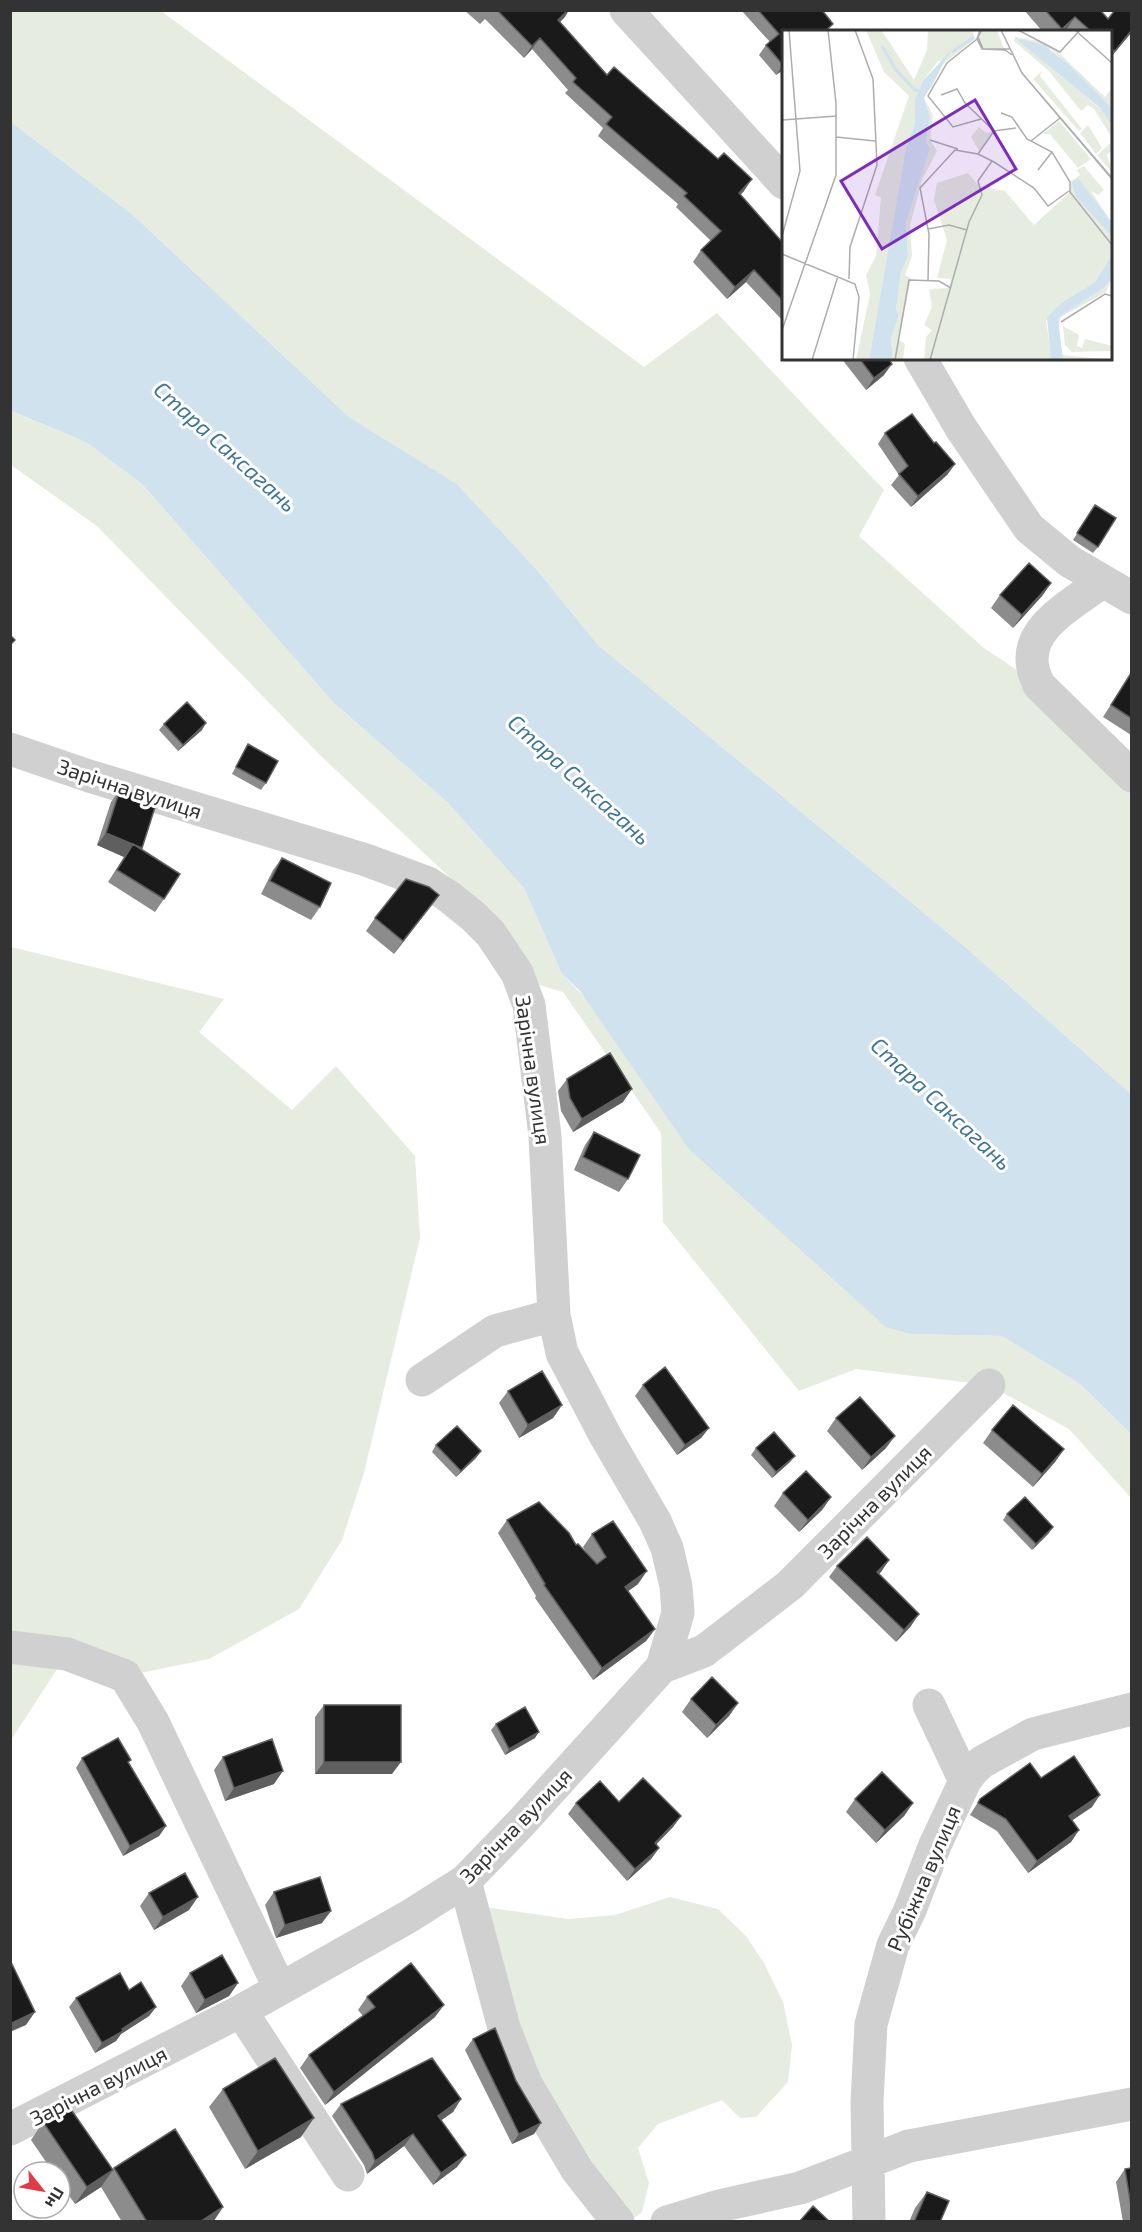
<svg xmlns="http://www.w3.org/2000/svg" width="1142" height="2232" font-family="'Exo 2',sans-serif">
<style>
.green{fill:#e6ecdf}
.water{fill:#cfe2ee}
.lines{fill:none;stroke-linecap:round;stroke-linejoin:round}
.minor{stroke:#d0d0d0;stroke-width:33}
.wall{fill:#8c8c8c}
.shaded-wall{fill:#5f5f5f}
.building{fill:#1a1a1a;stroke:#5f5f5f;stroke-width:1.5}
.labels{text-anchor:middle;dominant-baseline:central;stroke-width:6;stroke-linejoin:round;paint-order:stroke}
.street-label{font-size:21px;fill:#333;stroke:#fff}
.water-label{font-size:22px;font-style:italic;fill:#3f7597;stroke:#fff}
.inset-river{fill:none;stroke:#cfe2ee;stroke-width:3}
.inset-road{fill:none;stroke:#adadad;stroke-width:1.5}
.view{fill:#7b2cbf;fill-opacity:0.15;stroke:#7b2cbf;stroke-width:3}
.inset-edge{fill:none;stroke:#333;stroke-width:3}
</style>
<rect width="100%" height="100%" fill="#fff"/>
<path class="green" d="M10 11H161L644 367 717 313 884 490 859 536 984 648 1039 685 1131 776V1094L964 946 598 645 537 570 457 484 349 417 133 215 11 122Z
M10 411 86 442 142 484 333 702 448 803 524 888 562 974 910 1334 1002 1336 1080 1384 1131 1434V1498L1069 1429 989 1385 856 1369 799 1391 663 1222 661 1133 563 992 515 978 461 888 320 755 97 526 11 465Z
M11 947 224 999 199 1032 292 1110 336 1066 415 1156 420 1238 364 1473 342 1540 299 1609 209 1659 125 1676 67 1654 11 1740Z
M670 1897 718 1909 746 1936 764 1963 783 2002 792 2045 788 2082 756 2117 740 2118 722 2100 658 2124 638 2148 649 2183 642 2212 629 2222 577 2170 471 1905 568 1919 615 1915Z"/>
<path class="water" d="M11 122 133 215 349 417 457 484 537 570 598 645 964 946 1131 1094V1434L1080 1384 1002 1336 910 1334 886 1327 689 1149 580 991 562 974 524 888 448 803 333 702 142 484 86 442 11 411Z"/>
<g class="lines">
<path class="minor" d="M626 10 784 183
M920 358 961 428 1029 528 1069 561 1132 598
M1103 581C1077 602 1024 626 1033 668 1034 674 1037 680 1039 685L1132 776
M10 749 89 776 366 860 428 883 448 896 473 916 491 934 517 973 529 1005 545 1136 554 1315 562 1353 606 1437 655 1521 667 1548 676 1586 678 1613 662 1667 520 1824 465 1881 408 1917 241 2011 10 2129
M422 1380 495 1331 554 1315
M10 1647 67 1654 125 1676 153 1722 280 1989
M662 1667 704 1651 790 1585 989 1385
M929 1705 965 1781
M465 1881 504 2028 526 2084 577 2170 618 2222
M241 2011 348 2175
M869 2220 867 2102 871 2024 893 1945 910 1910 935 1845 965 1781 973 1770 982 1762 1033 1734 1132 1709
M667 2222 719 2206 800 2188 909 2146 1132 2104"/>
</g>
<path class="wall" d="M464 10H569L560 22 607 75 744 191 740 195 783 243V321L746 282 727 299 693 262 701 250 711 241 676 207 678 204 598 136 603 128 565 93 568 90 532 49 524 58 485 19 480 24Z
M741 10H822L783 32V76L780 72 776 75 759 55 766 45 770 42Z
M1024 10H1100L1108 19 1131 33 1110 58V32H1068L1066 30 1065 32H1043Z
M841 358H888L884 375 866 390Z
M885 433 934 443 955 464 947 475 911 507 891 485 899 475 878 444Z
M1095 505 1098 547 1093 553 1073 540Z
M1051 583 1042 596 1013 628 991 608 1000 595Z
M1131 673V735L1103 717Z
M164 724 202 730 178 751 159 730Z
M248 744 266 783 261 790 232 774 244 751Z
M120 789 141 849 164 899 155 912 108 882 124 857 97 845 111 802Z
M282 858 320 907 311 920 261 894 273 870Z
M439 895 394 954 366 931 375 918Z
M567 1079 623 1102 573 1132 561 1111 558 1091Z
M594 1132 628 1179 619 1192 574 1170 585 1145Z
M643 1385 709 1428 701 1438 677 1455 635 1396Z
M508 1391 562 1405 553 1418 519 1438 499 1403Z
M836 1418 886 1448 862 1470 827 1431Z
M992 1430 1064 1449 1055 1462 1033 1487 983 1443Z
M436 1445 481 1451 476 1458 456 1477 432 1452Z
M756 1448 790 1462 772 1478 751 1455Z
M783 1493 831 1497 822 1510 799 1532 774 1506Z
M1007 1514 1049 1533 1032 1550 1003 1520Z
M507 1520 576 1545 586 1552 583 1547 592 1534 638 1584 628 1591 655 1629 646 1641 593 1680 535 1598 536 1596 498 1533Z
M889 1560 879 1574 911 1626 896 1642 829 1577 837 1566Z
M691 1699 738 1703 729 1716 707 1738 682 1712Z
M324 1705 392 1774H315V1717Z
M496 1724 535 1738 505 1755 491 1730Z
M223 1757 274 1784 225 1801 214 1770Z
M82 1758 129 1763 166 1826 159 1836 123 1856 76 1768Z
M1041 1778 1092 1807 1072 1820 1079 1830 1071 1842 1028 1873 997 1831 970 1815 980 1799Z
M855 1799 913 1803 904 1816 876 1843 846 1812Z
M619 1802 681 1816 673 1827 656 1844 659 1848 651 1859 627 1881 568 1814 576 1803Z
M274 1892 322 1923 276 1938 265 1905Z
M149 1893 189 1910 154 1930 140 1906Z
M190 1973 238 1983 229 1996 196 2013 181 1986Z
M129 1990 156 2007 149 2016 121 2034 116 2041 95 2053 69 2007 76 1998Z
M367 1997 435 2017 325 2105 300 2068 309 2055 363 2016 358 2010Z
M473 2039 516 2081 541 2123 534 2134 512 2144 465 2050Z
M223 2089 301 2137 245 2169 209 2107Z
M461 2099 453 2112 441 2120 466 2155 457 2167 433 2185 404 2146 367 2174 364 2165 332 2116 341 2104Z
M43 2122 113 2170 114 2168 223 2207 213 2222H122L101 2187 75 2204 60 2183V2172H53L31 2140Z
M1131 2168V2222H1123L1116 2182 1125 2169Z
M927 2192 940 2222H909L915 2208Z"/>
<path class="shaded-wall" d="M568 10H569L565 17 550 32 558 20Z
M1075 17 1066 30 1065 32H1061Z
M1131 31V33L1110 58 1115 51Z
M540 38 532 49 524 58 532 46Z
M783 65V67L780 72 776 75Z
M752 179 744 191 731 205 739 193Z
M754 270 746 282 727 299 735 287Z
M892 364 884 375 866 390 874 378Z
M955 464 947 475 911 507 918 496Z
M1051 583 1042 596 1013 628 1022 615Z
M206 723 202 730 178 751 183 745Z
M106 833 142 848 133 860V844L124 857 97 845Z
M439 895 430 907 394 954 403 941Z
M632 1089 623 1102 573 1132 582 1119Z
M562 1405 553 1418 519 1438 528 1425Z
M709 1428 701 1438 677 1455 685 1445Z
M895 1436 886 1448 862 1470 871 1457Z
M1064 1449 1055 1462 1033 1487 1042 1474Z
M481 1451 476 1458 456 1477 461 1471Z
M795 1456 790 1462 772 1478 776 1472Z
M831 1497 822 1510 799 1532 808 1520Z
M1053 1527 1049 1533 1032 1550 1036 1544Z
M889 1560 881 1572 869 1584 877 1572Z
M647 1571 638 1584 616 1600 625 1587Z
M919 1614 911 1626 896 1642 904 1630Z
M655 1629 646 1641 593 1680 602 1668Z
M738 1703 729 1716 707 1738 716 1725Z
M539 1732 535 1738 505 1755 509 1749Z
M324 1762H401L392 1774H315Z
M283 1771 274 1784 225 1801 234 1788Z
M1100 1795 1092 1807 1061 1828 1069 1816Z
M913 1803 904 1816 876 1843 885 1830Z
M681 1816 673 1827 647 1854 655 1843Z
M166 1826 159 1836 123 1856 130 1846Z
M1079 1830 1071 1842 1028 1873 1037 1861Z
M659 1848 651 1859 627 1881 635 1869Z
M198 1897 189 1910 154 1930 163 1917Z
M331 1911 322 1923 276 1938 285 1925Z
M238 1983 229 1996 196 2013 205 2000Z
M444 2005 435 2017 325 2105 334 2092Z
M156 2007 149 2016 121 2034 116 2041 95 2053 102 2043 122 2029Z
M35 2012 26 2025 10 2032V2024Z
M461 2099 453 2112 429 2129 438 2116Z
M314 2118 301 2137 245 2169 258 2151Z
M541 2123 534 2134 512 2144 519 2134Z
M413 2134 404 2146 367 2174 375 2161Z
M466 2155 457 2167 433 2185 441 2173Z
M113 2170 101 2187 75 2204 87 2187Z
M223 2207 213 2222H200Z"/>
<path class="building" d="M497 10H568L558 20 607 75 614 67 718 159 724 153 752 179 739 193 783 243V301L754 270 735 287 701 250 721 231 684 196 687 193 606 124 612 117 573 82 576 78 540 38 532 46Z
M758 10H822L833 24 824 32H783V65L766 45 779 34Z
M1045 10H1100L1108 19 1115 10H1131V31L1115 51 1110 47V32H1092L1075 17 1062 29Z
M859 358H888L892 364 874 378Z
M912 414 934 443 936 442 955 464 918 496 899 474 908 466 885 433Z
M1095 505 1116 518 1098 547 1077 533Z
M1029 563 1051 583 1022 615 1000 595Z
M10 635 15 640 10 645Z
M1131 673V718L1111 705Z
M187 702 206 723 183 745 164 724Z
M248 744 278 761 266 783 236 767Z
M120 789 157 801 142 848 106 833Z
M133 844 180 874 164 899 117 870Z
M282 858 331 883 320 907 270 881Z
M406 879 429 887 439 895 403 941 375 918Z
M610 1053 632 1089 582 1119 570 1098 567 1079Z
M594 1132 640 1155 628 1179 583 1157Z
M665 1367 709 1428 685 1445 643 1385Z
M542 1371 562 1405 528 1425 508 1391Z
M860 1397 895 1436 871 1457 836 1418Z
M1013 1405 1064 1449 1042 1474 992 1430Z
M457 1426 481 1451 461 1471 436 1445Z
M774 1432 795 1456 776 1472 756 1448Z
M806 1471 831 1497 808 1520 783 1493Z
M1025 1497 1053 1527 1036 1544 1007 1514Z
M539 1502 569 1533 576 1545 578 1544 597 1564 606 1557 592 1534 613 1521 647 1571 625 1587 655 1629 602 1668 544 1585 545 1584 507 1520Z
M867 1537 889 1560 877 1572 919 1614 904 1630 837 1566Z
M712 1677 738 1703 716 1725 691 1699Z
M324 1705H401V1762H324Z
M525 1707 539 1732 509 1749 496 1724Z
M118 1738 131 1760 128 1762 166 1826 130 1846 82 1758Z
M272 1739 283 1771 234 1788 223 1757Z
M1074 1756 1100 1795 1069 1816 1079 1830 1037 1861 1006 1819 978 1803 980 1799 1030 1763 1041 1778Z
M882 1772 913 1803 885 1830 855 1799Z
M643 1778 681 1816 655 1843 659 1848 635 1869 576 1803 600 1781 619 1802Z
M185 1873 198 1897 163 1917 149 1893Z
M320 1877 331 1911 285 1925 274 1892Z
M222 1955 238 1983 205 2000 190 1973Z
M10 1960 35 2012 10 2024Z
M411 1963 444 2005 334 2092 309 2055 375 2007 367 1997Z
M120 1973 129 1990 141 1982 156 2007 122 2029 123 2031 102 2043 76 1998Z
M495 2028 516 2081 541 2123 519 2134 473 2039Z
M275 2058 314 2118 258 2151 223 2089Z
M432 2058 461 2099 438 2116 466 2155 441 2173 413 2134 375 2161 372 2152 341 2104Z
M70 2108 113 2170 87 2187 43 2122Z
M175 2129 223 2207 200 2222H147L114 2168Z
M1131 2168V2206L1125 2169Z
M927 2192 949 2201 940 2222H914Z
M813 2206 830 2222H799Z"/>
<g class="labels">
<g class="street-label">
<text transform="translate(130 788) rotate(18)">Зарічна вулиця</text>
<text transform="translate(534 1070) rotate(82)">Зарічна вулиця</text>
<text transform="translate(874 1501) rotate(-45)">Зарічна вулиця</text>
<text transform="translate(515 1825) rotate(-46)">Зарічна вулиця</text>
<text transform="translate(923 1878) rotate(-67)">Рубіжна вулиця</text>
<text transform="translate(98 2085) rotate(-27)">Зарічна вулиця</text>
</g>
<g class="water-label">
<text transform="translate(226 446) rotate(42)">Стара Саксагань</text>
<text transform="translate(580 779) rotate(42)">Стара Саксагань</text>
<text transform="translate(942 1103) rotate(43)">Стара Саксагань</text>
</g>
</g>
<g transform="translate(782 30)">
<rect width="330" height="330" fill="#fff"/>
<path d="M84 0 100 1 132 50 145 20 146 0H198H190L193 9 161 34 150 57 143 64 164 29 156 31 141 51 133 69V94L124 117 87 330H74L88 264 84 245 94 226 99 168 93 165 127 66 102 42ZM201 0H215L222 19 201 18 196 8ZM233 7 257 11 274 20 323 67 330 58V78L270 20 235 8 323 83 330 95V108L312 79 306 75 299 81 267 41 232 11ZM260 41 258 46 300 99 297 101 251 49ZM142 68 151 85 148 110 155 121 140 150 128 195 130 226 123 245 129 248 117 310 123 314 121 330H111L109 308 117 285 114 280 119 243 126 226 124 193 148 117 144 111 148 87ZM277 91 309 129 296 138 268 104H261ZM306 95 320 118 314 124 298 103ZM197 97 204 103 211 101 198 122 189 107ZM330 112V120L325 125 330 142 315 125ZM302 136 322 160 316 165 309 161 330 193 294 148V167L330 207V225L313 252 279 273 264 291 270 330H142L144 307 150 300 142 295 150 277 147 259 167 258 169 249 155 248 165 210 152 170 155 153 186 143 197 156 223 161 252 195 288 162V152L298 145 295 140ZM330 248 324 262 279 287 276 298 280 325 330 330H280L274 297 276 288 323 257ZM281 296 297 305 295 316 300 318 303 309 330 316V321L290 322 283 315Z" fill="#e6ecdf"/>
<path d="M233 8 262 15 286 34 330 78V95L318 78ZM169 20 142 68 148 87 144 111 148 118 124 193 126 226 119 243 114 280 117 285 109 308 111 330H87L124 117 133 94V69L141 51ZM296 148 330 193V207L294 167 290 152ZM330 225V248L323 257 276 288 281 330H269L265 288 279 273 313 252Z" fill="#cfe2ee"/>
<path class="inset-river" d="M100 16 114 40 133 60 141 61M170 22 192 7"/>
<path class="inset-road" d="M198 0 195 9 200 19H228M200 0 196 7 201 19 223 20 230 25M219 0 240 43 330 149M219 0 240 43 330 148M236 0 278 22 298 0M293 0 330 33M195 9 165 33 146 66 171 97 199 89M159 65 175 59 183 73 212 101 234 98M219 83 230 87 245 109 270 122 288 152V162L330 215M0 90 55 86M54 107 93 111M148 110 176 119M249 111 278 88M196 124 212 101M256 140 270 122M146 199 167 195 185 200M0 206 18 141 7 0M0 224 73 254 77 267 71 330M67 249 68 217 95 135 91 49 73 0M146 251 147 204 138 158 173 120 196 124 212 132 252 158 266 176 287 161M279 292 323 264 330 266M0 300 54 145V73L46 0M30 330 56 246M113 330 127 250 157 251 169 258M148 330 187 192 200 165 196 151 210 131"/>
<path class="view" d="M193 70 234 139 100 219 59 151Z"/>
<rect width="330" height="330" class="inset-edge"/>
</g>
<rect width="1142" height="2232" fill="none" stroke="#333333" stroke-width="24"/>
<g transform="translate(42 2190) rotate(121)"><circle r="28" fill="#ffffff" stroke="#adadad" stroke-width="1.5"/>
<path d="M0-4.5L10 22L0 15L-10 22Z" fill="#e63946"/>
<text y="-9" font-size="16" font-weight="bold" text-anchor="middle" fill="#333333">Пн</text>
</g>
</svg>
